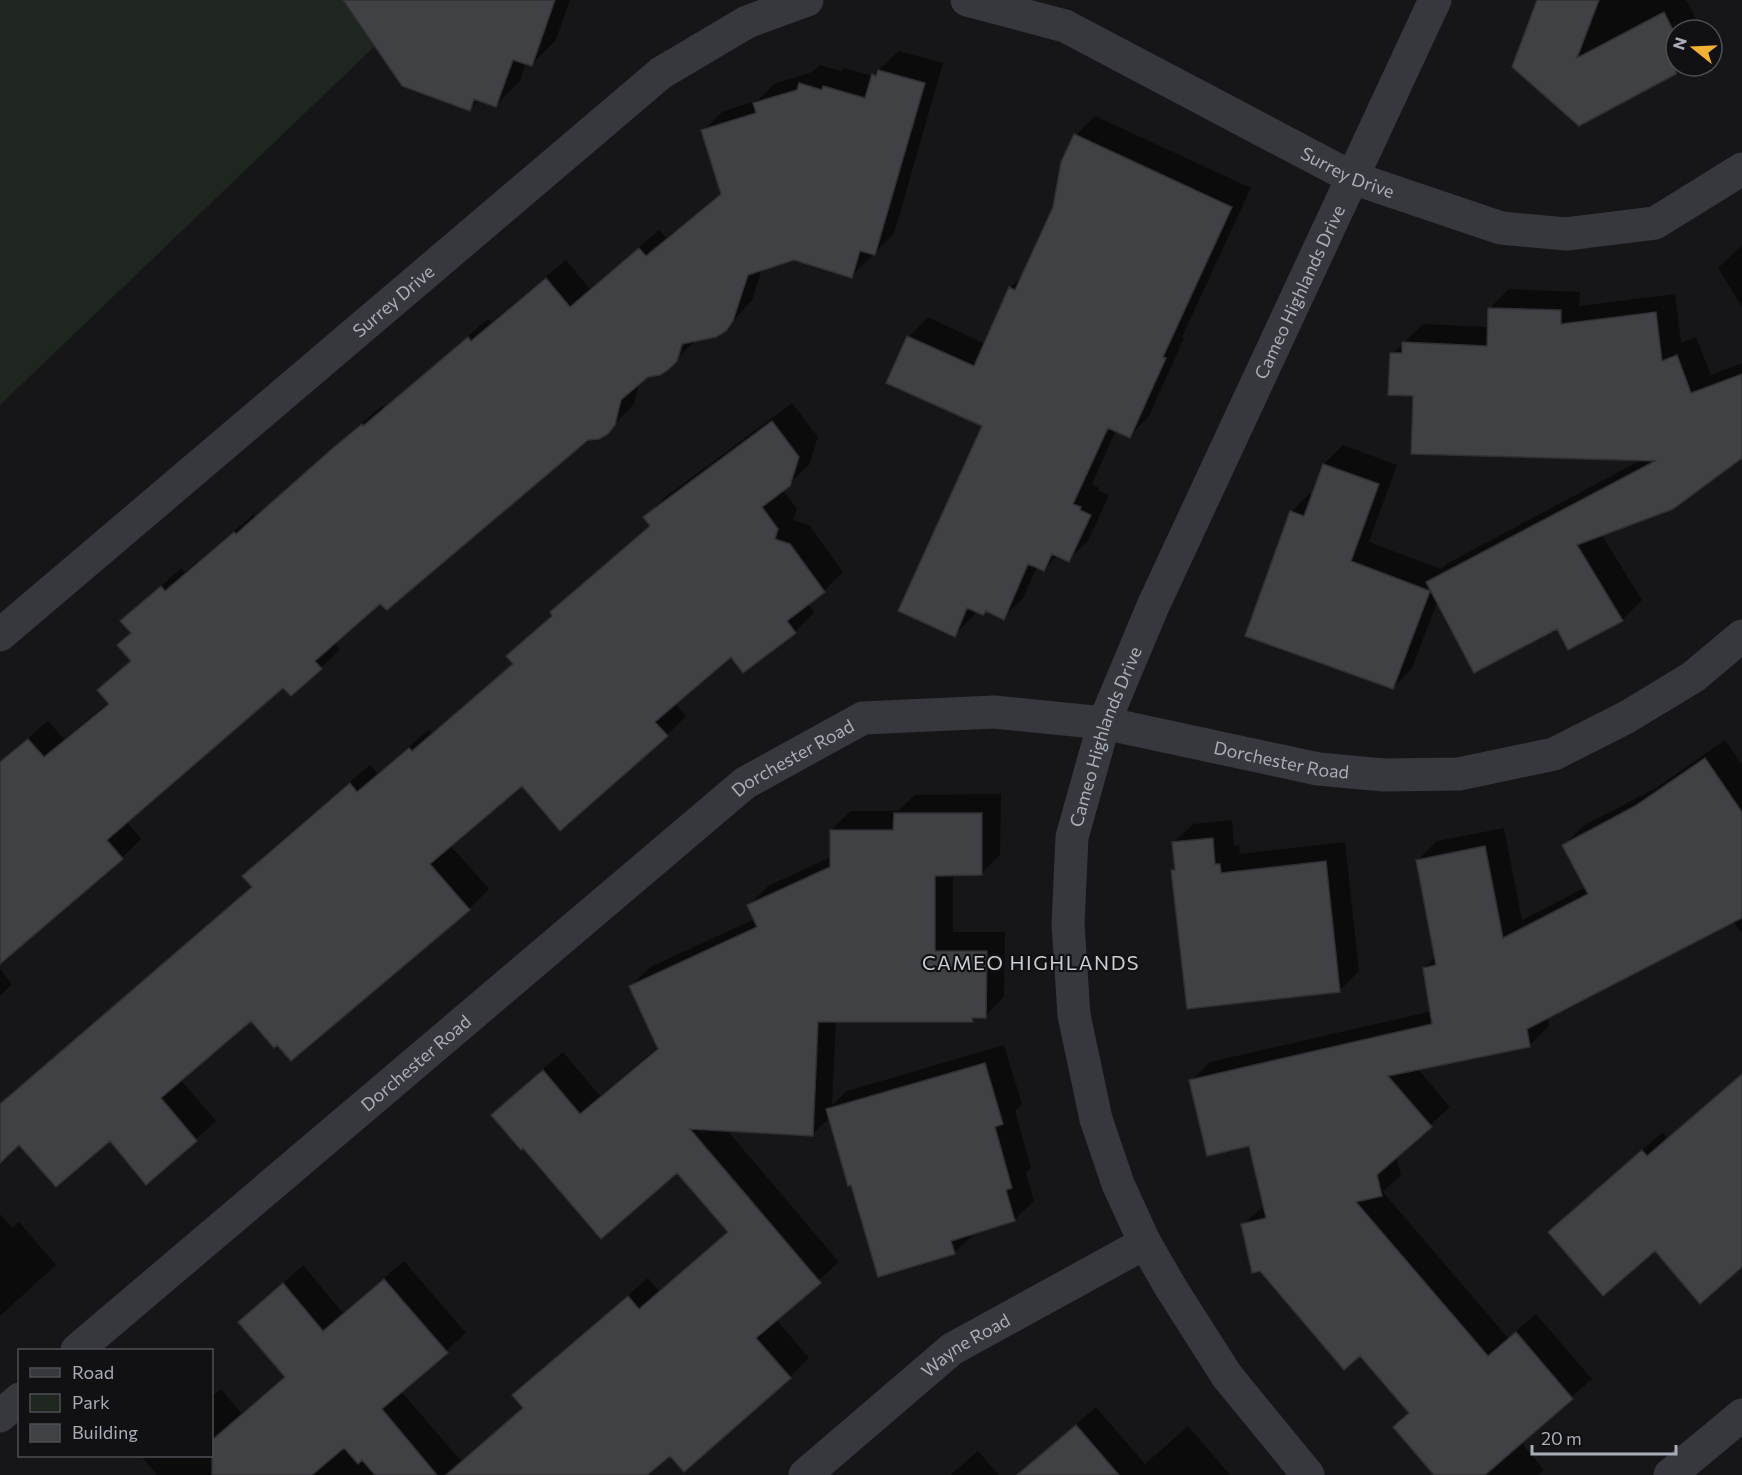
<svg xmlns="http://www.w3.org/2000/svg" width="1742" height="1475" font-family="Commissioner,sans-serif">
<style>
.green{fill:#1e261f}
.shadow{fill:#0007}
.building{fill:#404145;stroke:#303034;stroke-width:1.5}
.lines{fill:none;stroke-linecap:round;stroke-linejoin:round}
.street{stroke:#37383d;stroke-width:33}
.labels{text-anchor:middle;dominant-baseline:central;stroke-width:4.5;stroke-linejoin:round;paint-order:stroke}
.street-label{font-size:18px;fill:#a8adb8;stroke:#111113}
.neighbourhood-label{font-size:20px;letter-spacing:1.5px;fill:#c9ccd4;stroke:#111113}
</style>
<rect width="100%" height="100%" fill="#161618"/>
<path class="green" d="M0 0H423L0 405Z"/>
<path class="shadow" d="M344 0H570L556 40 531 65 526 63 520 81 495 106 479 100 470 109Z
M1539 0H1686L1702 30H1676V66H1687L1579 124Z
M899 51 943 63 894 234 874 253H872L871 257 851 276 794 259 762 269 752 300 725 330 696 340 680 356 686 338 683 337 677 357H680L668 368 648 376 639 383 634 404 607 432 588 439 381 601 334 642 340 649 321 668 283 685 126 821 141 839 122 858 0 962V762L48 721 64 739 109 702 99 691 132 660V632L122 621 181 568 185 572 254 514 256 516 354 429 382 406 384 408 488 319 491 322 566 260 590 289 659 230 666 238 722 192 703 131 722 112 758 100 774 84 812 72 820 65 841 71 844 68 872 76Z
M1095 116 1251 188 1182 337 1184 338 1149 416 1130 436 1116 430 1092 484 1099 488 1098 490 1109 495 1088 541 1068 560 1058 555 1043 570 1037 567 1023 598 1003 618 987 610H976L974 615 954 635 984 425 888 382 909 337 928 317 985 344 1010 288 1025 273 1055 207 1076 135Z
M1742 245V307L1718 268Z
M1509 289 1580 292 1579 306 1675 294 1681 343 1696 337 1711 375 1742 363V456L1601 534 1642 600 1622 620 1569 648 1558 627 1438 600 1412 668 1393 688 1291 512 1310 493 1313 494 1324 464 1343 445 1397 465 1369 542 1441 569 1448 563 1643 459 1414 395 1392 354 1423 324 1489 327 1490 308Z
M792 403 818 437 809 465 783 490 797 509 793 520 809 525 843 572 824 591 808 603 814 612 795 632 743 671 731 655 675 703 686 716 667 735 522 783 450 845 489 889 469 909 292 1059 251 1018 180 1079 216 1121 147 1183 110 1139 19 1143 0 1138V1104L253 886 244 876 263 856 370 765 378 774 429 729 432 733 514 663 508 656 553 614 552 613 571 593 651 525 645 517 664 498Z
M1725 740 1742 765V934L1733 921 1547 1017 1549 1026 1530 1045 1417 1068 1450 1107 1396 1156 1401 1175 1383 1192 1508 1338 1536 1314 1592 1379 1521 1442 1544 1470 1538 1475H1436L1395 1427 1410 1412 1243 1225 1265 1205 1250 1144 1191 1081 1210 1062 1432 1011 1424 968 1436 956 1417 861 1437 841 1504 828 1522 920 1586 887 1564 845 1583 826 1656 788Z
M1001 794 1000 855 981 874H953V932H1005L1004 997 985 1016H977L973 1021H836L832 1105 847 1091 1004 1045 1022 1104 1015 1111 1031 1168 1026 1173 1034 1201 1014 1220 974 1234 954 1253 852 1183 830 1117 813 1134 726 1129 839 1262 776 1319 809 1358 790 1377 670 1454 645 1475H157L141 1456H212V1396L221 1389 241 1413 285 1376 240 1322 303 1265 343 1313 404 1261 466 1333 401 1391 461 1461 524 1407 514 1395 533 1376 648 1278 659 1291 729 1231 677 1171 523 1146 493 1115 512 1096 563 1052 600 1096 658 1047 631 986 650 967 755 919 749 905 768 886 831 857V830L851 811H898L915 795Z
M1232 820 1234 846 1239 845 1240 854 1345 842 1359 971 1340 990 1173 871 1176 867 1173 843 1193 824Z
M0 969 12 984 0 996Z
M1742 1074V1266L1550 1232 1569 1213 1663 1132 1667 1138Z
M0 1214 12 1228 19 1222 56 1265 0 1316Z
M1096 1407 1145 1464 1188 1426 1230 1475H1017Z
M978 1451 999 1475H950Z"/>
<path class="building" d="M343 0H555L532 66 513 60 496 107 474 99 470 111 402 86Z
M1537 0H1599L1577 58 1664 12 1676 36V74L1579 126 1512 67Z
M878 70 925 83 875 255 860 251 852 278 794 260 748 275 733 321 726 331 716 337 682 344 677 361 669 369 660 375 648 377 621 400 615 425 608 434 599 439 588 440 387 610 380 604 315 661 322 669 291 696 283 688 107 840 123 859 0 964V762L28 739 44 757 109 704 97 690 131 661 117 645 131 633 120 621 161 586 165 591 234 532 236 534 333 448 362 424 363 426 468 337 471 341 546 278 570 307 639 248 646 256 721 194 701 130 756 113 753 103 797 90 799 83 822 90 823 86 865 98 872 74 876 76Z
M1074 134 1232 207 1163 357 1166 358 1130 438 1108 428 1073 504 1081 507 1080 510 1091 515 1069 562 1052 554 1044 571 1028 564 1004 620 986 611 983 615 967 608 955 637 898 611 982 426 886 383 907 336 974 366 1009 287 1015 290 1053 207 1061 162Z
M1488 308 1561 310V324L1656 312 1662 361 1677 355 1691 393 1742 374V458L1673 509 1577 545 1623 621 1568 650 1557 629 1474 673 1426 582 1655 461 1411 454 1413 396 1388 395 1390 353H1402V342L1487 346Z
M772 421 799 457 790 486 762 507 778 529 775 539 790 544 825 592 787 621 796 633 743 673 731 657 655 722 668 736 560 831 522 786 430 864 470 910 291 1061 277 1045 274 1048 251 1021 161 1098 197 1141 146 1185 110 1141 56 1187 19 1145 0 1163V1104L252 887 242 876 350 783 357 792 409 748 412 751 513 664 506 656 552 616 550 612 650 526 643 517Z
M1323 464 1379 484 1351 561 1430 591 1393 689 1245 636 1290 511 1304 516Z
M1705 758 1742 812V918L1527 1029 1530 1047 1388 1076 1432 1127 1377 1175 1382 1196 1356 1202 1488 1356 1516 1332 1573 1399 1485 1475H1434L1393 1427 1409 1413 1360 1356 1344 1370 1260 1271 1252 1273 1241 1224 1266 1218 1249 1146 1207 1156 1189 1080 1432 1024 1423 968 1436 965 1416 860 1485 846 1503 938 1588 894 1562 845 1635 806Z
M894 813H982V875L935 876V951H987L986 1018H972L973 1022H818L813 1136 690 1129 821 1283 756 1338 791 1378 684 1472 670 1456 647 1475H446L523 1408 512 1395 628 1296 639 1309 728 1232 677 1173 601 1239 523 1148 521 1150 491 1115 543 1070 580 1114 658 1049 629 986 757 927 747 905 830 867V830H893Z
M1213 838 1215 864H1220L1221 873 1326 861 1340 992 1187 1009 1171 870H1175L1172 842Z
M985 1063 1003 1124 995 1127 1012 1188 1006 1190 1015 1221 951 1241 955 1254 878 1277 851 1185 848 1186 826 1109Z
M1742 1074V1267L1700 1304 1655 1251 1603 1296 1548 1232 1642 1150 1647 1156Z
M384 1279 448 1353 382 1409 437 1475H375L362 1460 358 1464 344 1448 312 1475H212V1440L285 1377 238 1322 283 1283 323 1331Z
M1076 1425 1119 1475H1017Z"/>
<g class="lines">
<g class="street">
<path id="s1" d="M967 0 1065 26 1353 178 1501 228 1566 234 1655 223 1742 169"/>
<path id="s2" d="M0 635 661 73 747 22 807 0"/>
<path id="s3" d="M77 1350 745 783 863 718 994 712 1104 723 1318 769 1384 775 1459 774 1554 754 1627 717 1693 677 1742 636"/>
<path d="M0 1416 20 1399"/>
<path id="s4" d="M805 1475 952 1349 1145 1243"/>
<path id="s5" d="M1308 1475 1227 1376 1171 1288 1145 1243 1118 1184 1096 1119 1074 1015 1068 924 1072 837 1104 723 1153 606 1435 0"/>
<path d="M1670 1475 1742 1415"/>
</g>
</g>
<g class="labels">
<g class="street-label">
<text stroke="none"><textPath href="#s1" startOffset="420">Surrey Drive</textPath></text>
<text stroke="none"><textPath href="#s5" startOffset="1294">Cameo Highlands Drive</textPath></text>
<text stroke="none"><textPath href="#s2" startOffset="516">Surrey Drive</textPath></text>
<text stroke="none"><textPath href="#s5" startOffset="808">Cameo Highlands Drive</textPath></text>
<text stroke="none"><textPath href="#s3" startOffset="930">Dorchester Road</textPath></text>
<text stroke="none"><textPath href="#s3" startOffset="1434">Dorchester Road</textPath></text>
<text stroke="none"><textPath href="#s3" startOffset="444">Dorchester Road</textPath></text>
<text stroke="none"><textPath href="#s4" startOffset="207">Wayne Road</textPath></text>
</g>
<g class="neighbourhood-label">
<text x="1031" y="962">CAMEO HIGHLANDS</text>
</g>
</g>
<rect x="18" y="1349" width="195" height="108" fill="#111113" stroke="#4d4f55" stroke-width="1.5"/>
<rect x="30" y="1368" width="30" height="9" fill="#37383d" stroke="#4d4f55" stroke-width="1.5"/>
<text x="72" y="1379" font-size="18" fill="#a8adb8">Road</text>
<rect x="30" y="1394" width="30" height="18" fill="#1e261f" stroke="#4d4f55" stroke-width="1.5"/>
<text x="72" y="1409" font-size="18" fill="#a8adb8">Park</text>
<rect x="30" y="1424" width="30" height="18" fill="#404145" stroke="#4d4f55" stroke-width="1.5"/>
<text x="72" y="1439" font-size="18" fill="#a8adb8">Building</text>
<g transform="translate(1694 48) rotate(288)"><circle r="28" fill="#111113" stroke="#4d4f55" stroke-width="1.5"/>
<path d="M0-4.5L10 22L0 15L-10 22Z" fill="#f2b134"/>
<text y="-9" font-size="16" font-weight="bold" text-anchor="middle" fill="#a8adb8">N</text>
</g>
<path d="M1532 1445v9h144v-9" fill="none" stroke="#a8adb8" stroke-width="3"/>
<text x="1541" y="1445" font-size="18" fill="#a8adb8" stroke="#111113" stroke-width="4.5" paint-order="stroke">20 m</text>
</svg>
